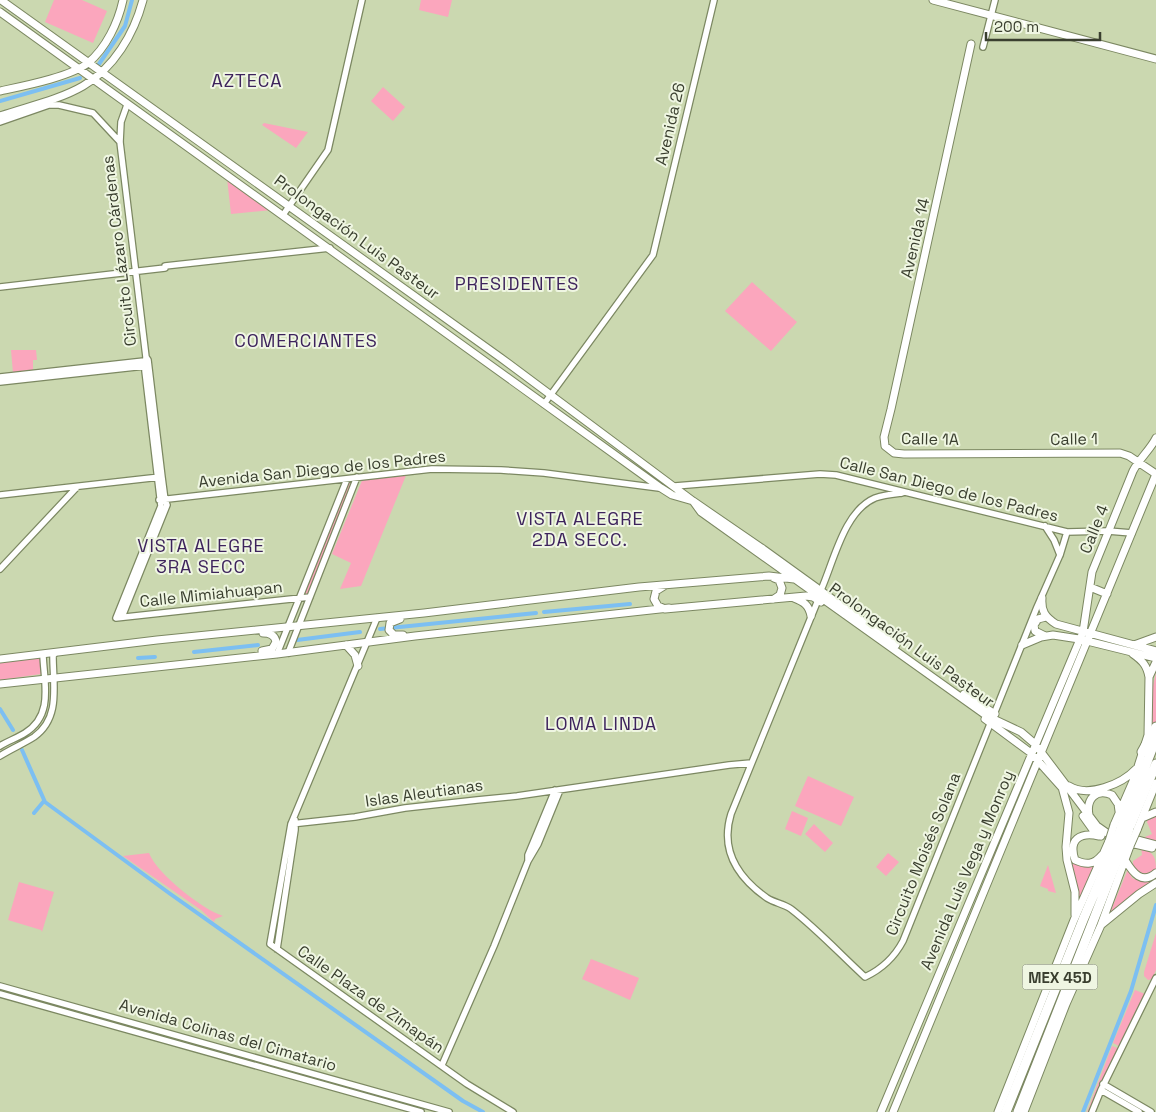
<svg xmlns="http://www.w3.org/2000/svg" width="1156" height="1112" font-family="'Space Grotesk',sans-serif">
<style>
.green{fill:#fba6bd}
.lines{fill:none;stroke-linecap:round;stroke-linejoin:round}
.canal{stroke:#7cbff2;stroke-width:4}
.minor-casing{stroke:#7c8862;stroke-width:8}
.major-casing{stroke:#7c8862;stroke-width:9}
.highway-casing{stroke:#7c8862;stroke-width:11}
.minor{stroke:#fff;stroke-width:5.5}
.major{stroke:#fff;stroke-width:7}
.highway{stroke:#fff;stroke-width:9}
.major-bridge-casing{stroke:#7c8862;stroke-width:9;stroke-linecap:butt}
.highway-bridge-casing{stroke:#7c8862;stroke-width:11;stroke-linecap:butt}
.major-bridge{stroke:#fff;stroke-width:7}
.highway-bridge{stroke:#fff;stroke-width:9}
.labels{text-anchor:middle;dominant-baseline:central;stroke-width:4;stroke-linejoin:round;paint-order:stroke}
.shield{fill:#eff6e2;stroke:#707665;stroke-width:1}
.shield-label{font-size:15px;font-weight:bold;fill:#3a3f2f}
.street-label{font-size:16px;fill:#3a3f2f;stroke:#eff6e2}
.neighbourhood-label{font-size:18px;letter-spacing:1px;fill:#3d235c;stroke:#eff6e2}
</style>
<rect width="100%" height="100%" fill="#cbd8b0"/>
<path class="green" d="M54 0H82L107 11 93 43 45 22Z
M421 0H452L448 17 419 10Z
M383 87 405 107 393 121 371 101Z
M264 123 308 132 296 148 262 125Z
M227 178 272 210 231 214Z
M752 282 797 322 771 351 725 311Z
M11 350H36L37 360H33V371L13 373Z
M407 473 361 586 340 589 351 563 332 554 363 478Z
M355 480 309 593 306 594 304 593 348 482Z
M40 657 41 674 0 680V662Z
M1156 673V724L1151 732 1153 686Z
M1031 758H1035L992 864H990L988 862Z
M808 776 854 797 841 826 795 806Z
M792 811 808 818 801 836 785 829Z
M1156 812V845L1145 841V837L1152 834 1147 822 1149 815Z
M814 824 833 843 825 852 805 834Z
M1141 847C1153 853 1156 856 1156 869 1147 879 1132 875 1133 861L1142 855Z
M149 853C157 874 202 909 223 916L215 919 214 922 201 910 123 856Z
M888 853 899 862 886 876 876 867Z
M1070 860C1078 865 1085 866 1094 866L1080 899Z
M1048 865 1056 893 1048 891V889L1040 886Z
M1128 869 1132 878 1140 881 1153 880 1110 913Z
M19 882 54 892 42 932 41 930 8 920Z
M1156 933V970L1152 979 1148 980 1144 976V972Z
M591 959 639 978 630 1000 582 979Z
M1149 984H1151L1121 1047 1113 1043 1135 990 1145 994Z
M1112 1046 1120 1049 1089 1112H1087Z"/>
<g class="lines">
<path class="canal" d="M99 64 125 26 132 0
M0 101 80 78
M544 612 630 604
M380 629 536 613
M297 640 360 632
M194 652 258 645
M138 658 155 657
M0 709 13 730
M22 750 45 802 169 893 463 1101 483 1112
M34 813 44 801
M1083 1112 1131 991 1156 905"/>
<g class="minor-casing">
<path id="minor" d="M983 47 995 0
M127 105 121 122 120 142 146 357 145 371 161 506 116 618 310 597
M0 122 49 105H59L93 113 120 142
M283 215 328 150 362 0
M165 266 330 248
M0 287 165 268
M0 377 144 361
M0 382 145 366
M544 404 653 255 714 0
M675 486 820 474 836 475 1067 532 1108 531 1132 533
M0 495 160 477
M159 500 432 469 501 470 544 473 659 488
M1045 526 1054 540 1060 555
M0 569 77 487
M821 590C834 561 844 511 875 498 884 495 894 494 902 493
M818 600 731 814C720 850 737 877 767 898 775 903 784 904 791 909 817 929 840 954 865 977 882 969 894 958 903 941L1037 607 1060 555 1067 532
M122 617 167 505 165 500 162 477 148 360 146 357
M377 618 291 824 270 944 467 1084 513 1112
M288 653 357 477
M277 654 347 479
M0 746C8 741 17 738 25 733 54 715 44 683 43 655
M0 756C11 749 23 744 34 737 61 718 53 685 53 656L55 653
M291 824 355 817 405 808 477 800 517 796 729 765 751 763
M528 860V855L555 790
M277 949 295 830V820
M0 986 449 1112
M0 994 421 1112
M442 1065 494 946 528 861 538 844 560 790
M1103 1084 1151 1112
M1101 1090 1139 1112
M1092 1112 1101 1090 1156 978"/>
</g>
<g class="major-casing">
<path id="major" d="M1 0 501 358 693 501 763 549 896 645
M933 0 1156 59
M0 12 661 488 672 495 693 501 701 512 987 716 1021 732 1035 744 1097 826 1107 833 1117 835
M971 44 891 409 884 437 885 446 894 453 904 454 1120 453 1129 456 1156 474
M0 91C23 86 70 77 88 63 106 48 118 23 123 0
M0 116C26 107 59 100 83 86 114 68 134 34 143 0
M774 578 779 580 782 588 780 595 774 599
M664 586 656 591 654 599 658 606 665 609 806 596 813 597 821 602
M1090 587 1107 594
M794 598C804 602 809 605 811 616
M1042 598C1041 611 1045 617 1056 624L1156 651
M400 619 390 623 389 630 394 635H403
M1045 636 1035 631 1034 625 1038 619 1046 617
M346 645 355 655 358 666
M1022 645 1041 637 1053 635 1079 639 1156 658
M1134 645 1156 637
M262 651 272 649 276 642C275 635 270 633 263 633
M1133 654C1143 661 1147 666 1149 677
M0 659 157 640 424 613 639 587 769 576 794 579
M0 684 277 654 415 636 669 608
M964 694 995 714
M985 719 1031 753 1064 790
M1069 786C1088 798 1122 784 1136 769
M1062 787 1069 813 1066 847 1067 860 1075 892V915
M1089 815C1086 799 1096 788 1112 795L1118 804 1119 811
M1083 816 1093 830 1101 836
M1142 818 1156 812
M1114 825 1134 779 1148 735 1149 677 1156 662
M1137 830 1156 783
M1099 836C1080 832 1068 839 1075 860 1086 865 1094 865 1102 855
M1127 837 1156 845
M1126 842 1152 848
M1125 860C1133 873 1142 885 1156 873
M1101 925 1139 894 1156 883
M881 1112 1083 632 1092 572 1133 471C1139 459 1150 450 1156 438
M893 1112 1156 474
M998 1112 1074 920 1109 841
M1024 1112 1066 1004 1101 925 1130 846"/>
</g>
<g class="highway-casing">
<path id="highway" d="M1142 752 1156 727
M1121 828 1156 739
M1129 829 1156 764
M1047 987 1058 970
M1006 1112 1083 920 1116 842
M1018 1112 1123 845"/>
</g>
<use href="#minor" class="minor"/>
<use href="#major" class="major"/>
<use href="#highway" class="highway"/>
<g class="major-bridge-casing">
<path id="major-bridge" d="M1109 841 1114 825
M1130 846 1137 830"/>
</g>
<g class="highway-bridge-casing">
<path id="highway-bridge" d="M1116 842 1121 828
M1123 845 1129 829"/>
</g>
<use href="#major-bridge" class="major-bridge"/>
<use href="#highway-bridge" class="highway-bridge"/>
</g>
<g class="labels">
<rect class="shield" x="1022.5" y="964.5" width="75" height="25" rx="4"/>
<g class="shield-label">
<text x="1060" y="977">MEX 45D</text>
</g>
<g class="street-label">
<text transform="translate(670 124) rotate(-77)">Avenida 26</text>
<text transform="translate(357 237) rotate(36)">Prolongación Luis Pasteur</text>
<text transform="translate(915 238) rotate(-77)">Avenida 14</text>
<text transform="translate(119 251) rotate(-97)">Circuito Lázaro Cárdenas</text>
<text transform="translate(930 439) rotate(1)">Calle 1A</text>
<text transform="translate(1074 439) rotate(-1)">Calle 1</text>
<text transform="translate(322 469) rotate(-6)">Avenida San Diego de los Padres</text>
<text transform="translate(949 489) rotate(14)">Calle San Diego de los Padres</text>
<text transform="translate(1094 529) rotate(-68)">Calle 4</text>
<text transform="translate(211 594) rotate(-6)">Calle Mimiahuapan</text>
<text transform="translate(912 645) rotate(36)">Prolongación Luis Pasteur</text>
<text transform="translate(424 793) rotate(-8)">Islas Aleutianas</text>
<text transform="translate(923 854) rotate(-68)">Circuito Moisés Solana</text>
<text transform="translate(967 870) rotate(-67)">Avenida Luis Vega y Monroy</text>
<text transform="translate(371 999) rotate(35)">Calle Plaza de Zimapán</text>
<text transform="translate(228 1035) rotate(16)">Avenida Colinas del Cimatario</text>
</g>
<g class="neighbourhood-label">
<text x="247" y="80">AZTECA</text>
<text x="517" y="283">PRESIDENTES</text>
<text x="306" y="340">COMERCIANTES</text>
<text x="580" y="518">VISTA ALEGRE<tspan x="580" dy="21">2DA SECC.</tspan></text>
<text x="201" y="545">VISTA ALEGRE<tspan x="201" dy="21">3RA SECC</tspan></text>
<text x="601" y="723">LOMA LINDA</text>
</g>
</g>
<path d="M986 32v8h114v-8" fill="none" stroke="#3a3f2f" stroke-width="2.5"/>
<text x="994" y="32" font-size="15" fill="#3a3f2f" stroke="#eff6e2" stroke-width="4" paint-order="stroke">200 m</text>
</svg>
